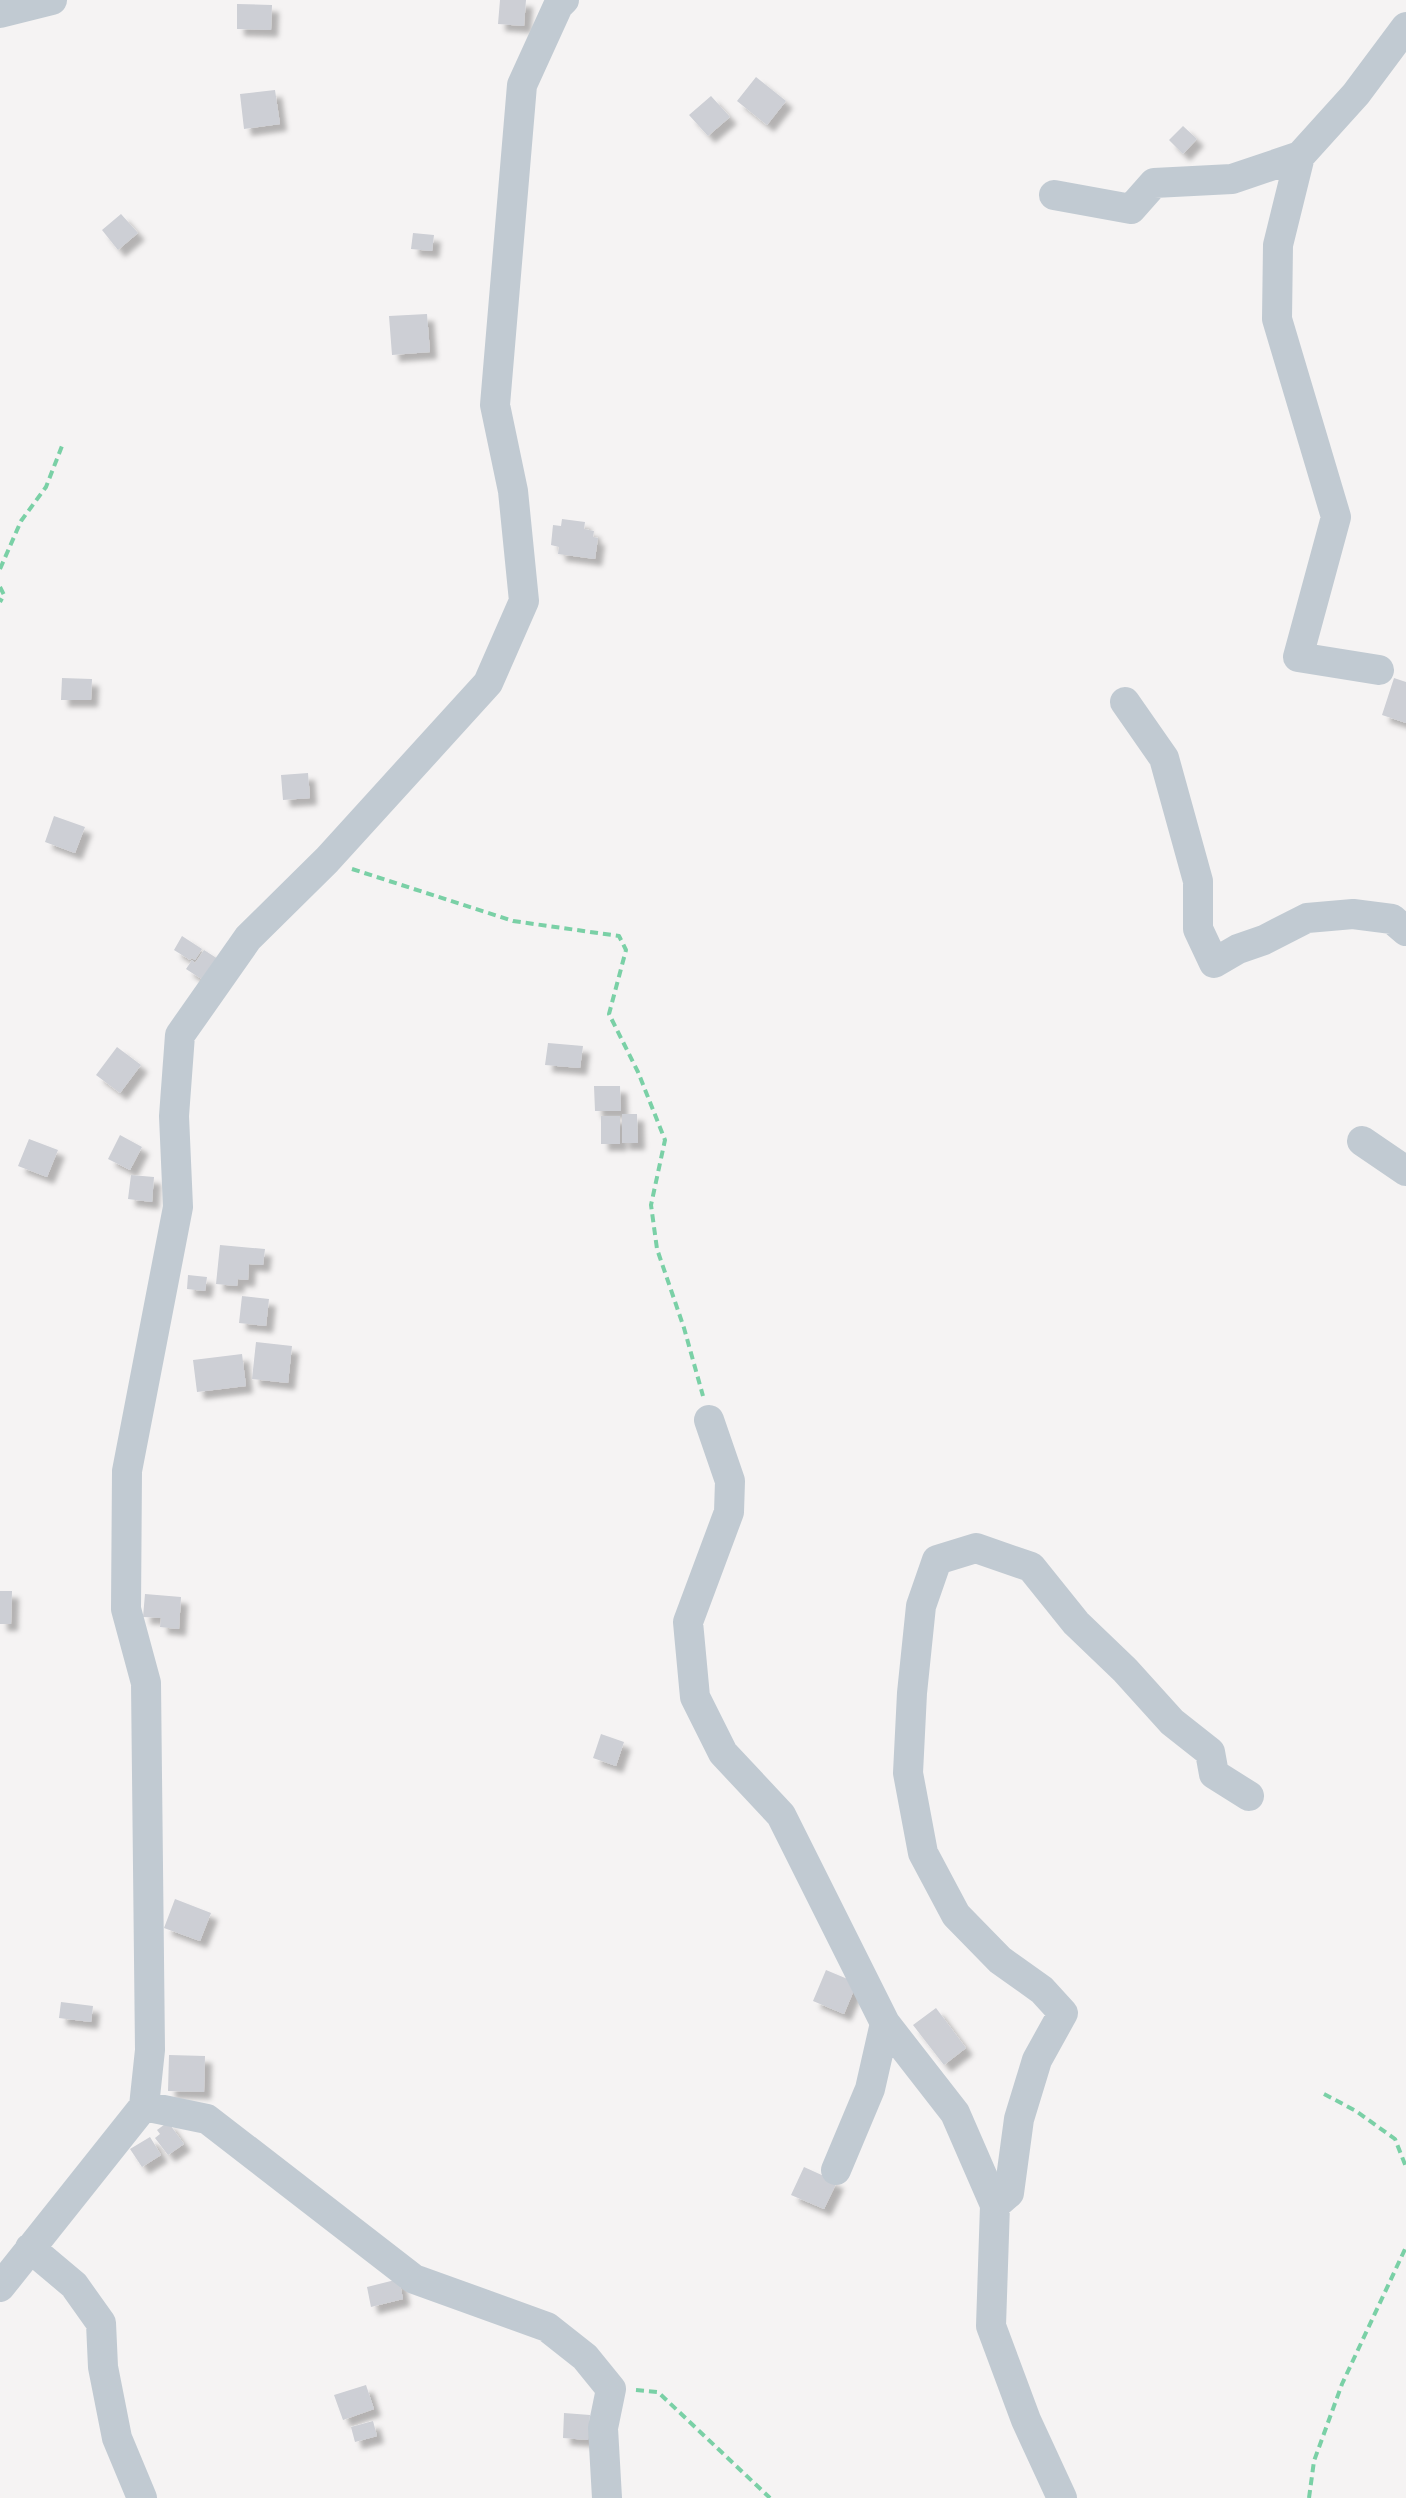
<svg xmlns="http://www.w3.org/2000/svg" width="1406" height="2498" font-family="Montserrat,sans-serif">
<style>
.building{fill:#cdcfd5;filter:url(#shadow)}
.lines{fill:none;stroke-linecap:round;stroke-linejoin:round}
.path{stroke:#7ad0a6;stroke-width:4;stroke-dasharray:8 5;stroke-linecap:butt}
.minor{stroke:#c1cad2;stroke-width:30}
</style>
<defs>
<filter id="shadow"><feDropShadow dx="7" dy="7" stdDeviation="2.5" flood-color="#0004"/></filter>
</defs>
<rect width="100%" height="100%" fill="#f5f3f3"/>
<path class="building" d="M500 0H526L524 26 498 24Z
M237 4 272 5 271 30 237 29Z
M756 77 786 101 767 125 737 101Z
M275 90 280 124 244 129 240 94Z
M711 96 730 117 708 136 689 115Z
M1183 126 1197 139 1183 154 1169 140Z
M121 214 138 233 118 250 102 230Z
M413 233 434 235 432 251 411 249Z
M427 314 430 352 392 355 389 316Z
M562 519 585 522 584 529 594 531 593 537 598 538 595 559 558 554 559 547 551 545 553 525 561 526Z
M62 678 92 679 91 700H61Z
M1394 678 1406 682V723L1382 715Z
M308 773 310 798 283 800 281 775Z
M54 816 85 827 75 853 45 842Z
M182 936 202 949 195 960 192 958 190 960 174 950Z
M204 950 218 959 203 980 186 969 192 960 195 963Z
M548 1043 583 1046 580 1068 545 1065Z
M117 1047 141 1065 120 1093 96 1075Z
M594 1086H620L621 1111H595Z
M622 1114H637L638 1143H622Z
M601 1116H620V1144H601Z
M120 1135 142 1147 130 1170 108 1159Z
M29 1139 58 1150 47 1177 18 1166Z
M131 1175 154 1177 152 1202 128 1199Z
M220 1245 265 1249 263 1265 249 1264 248 1280 238 1279 237 1286 216 1284Z
M188 1275 207 1277 205 1291 187 1289Z
M242 1296 269 1299 266 1326 239 1323Z
M256 1342 292 1346 288 1383 252 1379Z
M242 1354 246 1386 197 1392 193 1360Z
M0 1591H12L11 1624H0Z
M145 1594 181 1597 179 1629 160 1627 161 1618 143 1617Z
M601 1734 624 1742 616 1766 593 1758Z
M175 1899 211 1913 200 1941 164 1928Z
M826 1970 857 1983 844 2014 813 2001Z
M61 2002 93 2006 91 2022 59 2018Z
M936 2008 966 2048 944 2065 913 2025Z
M169 2055 205 2056 204 2092 168 2091Z
M168 2122 184 2144 168 2155 155 2138 160 2134 157 2130Z
M150 2137 161 2155 142 2167 130 2149Z
M804 2167 837 2182 824 2209 791 2195Z
M399 2279 403 2299 371 2307 367 2287Z
M366 2385 374 2409 343 2420 334 2395Z
M564 2413 590 2415 588 2440 563 2438Z
M373 2421 377 2436 355 2442 351 2427Z"/>
<g class="lines">
<path class="path" d="M0 569 21 521 46 487 62 446
M0 587 4 595 0 602
M352 869 513 921 619 936 626 950 609 1014 638 1072 665 1140 651 1205 657 1249 684 1328 703 1396
M1324 2094 1356 2111 1395 2139 1406 2167
M636 2390 658 2392 770 2498
M1309 2498 1314 2461 1342 2384 1406 2247"/>
<path class="minor" d="M0 13 52 0
M1054 195 1131 209 1154 183 1232 179 1300 156
M1379 670 1298 657 1336 517 1277 319 1278 245 1300 156 1356 94 1406 27
M1125 702 1164 758 1198 881V929L1214 963 1238 949 1264 940 1307 918 1353 914 1392 919 1406 931
M1362 1141 1406 1171
M709 1420 730 1481 729 1512 688 1622 695 1697 723 1753 781 1815 885 2023 955 2113 995 2205 991 2326 1026 2420 1062 2498
M144 2106 207 2119 414 2279 547 2327 585 2357 611 2389 603 2428 607 2498
M836 2170 870 2089 885 2023
M995 2205 1009 2193 1019 2119 1037 2060 1063 2013 1042 1990 1000 1960 956 1915 923 1853 908 1773 912 1693 921 1606 937 1560 976 1548 1031 1567 1076 1623 1125 1670 1172 1722 1210 1752 1214 1774 1249 1796
M30 2248 74 2285 101 2323 103 2367 117 2438 142 2498
M0 2287 144 2106 150 2050 146 1683 126 1609 127 1471 178 1207 174 1116 180 1035 248 938 327 860 488 683 524 601 513 491 495 405 522 85 558 6 564 0"/>
</g>
</svg>
